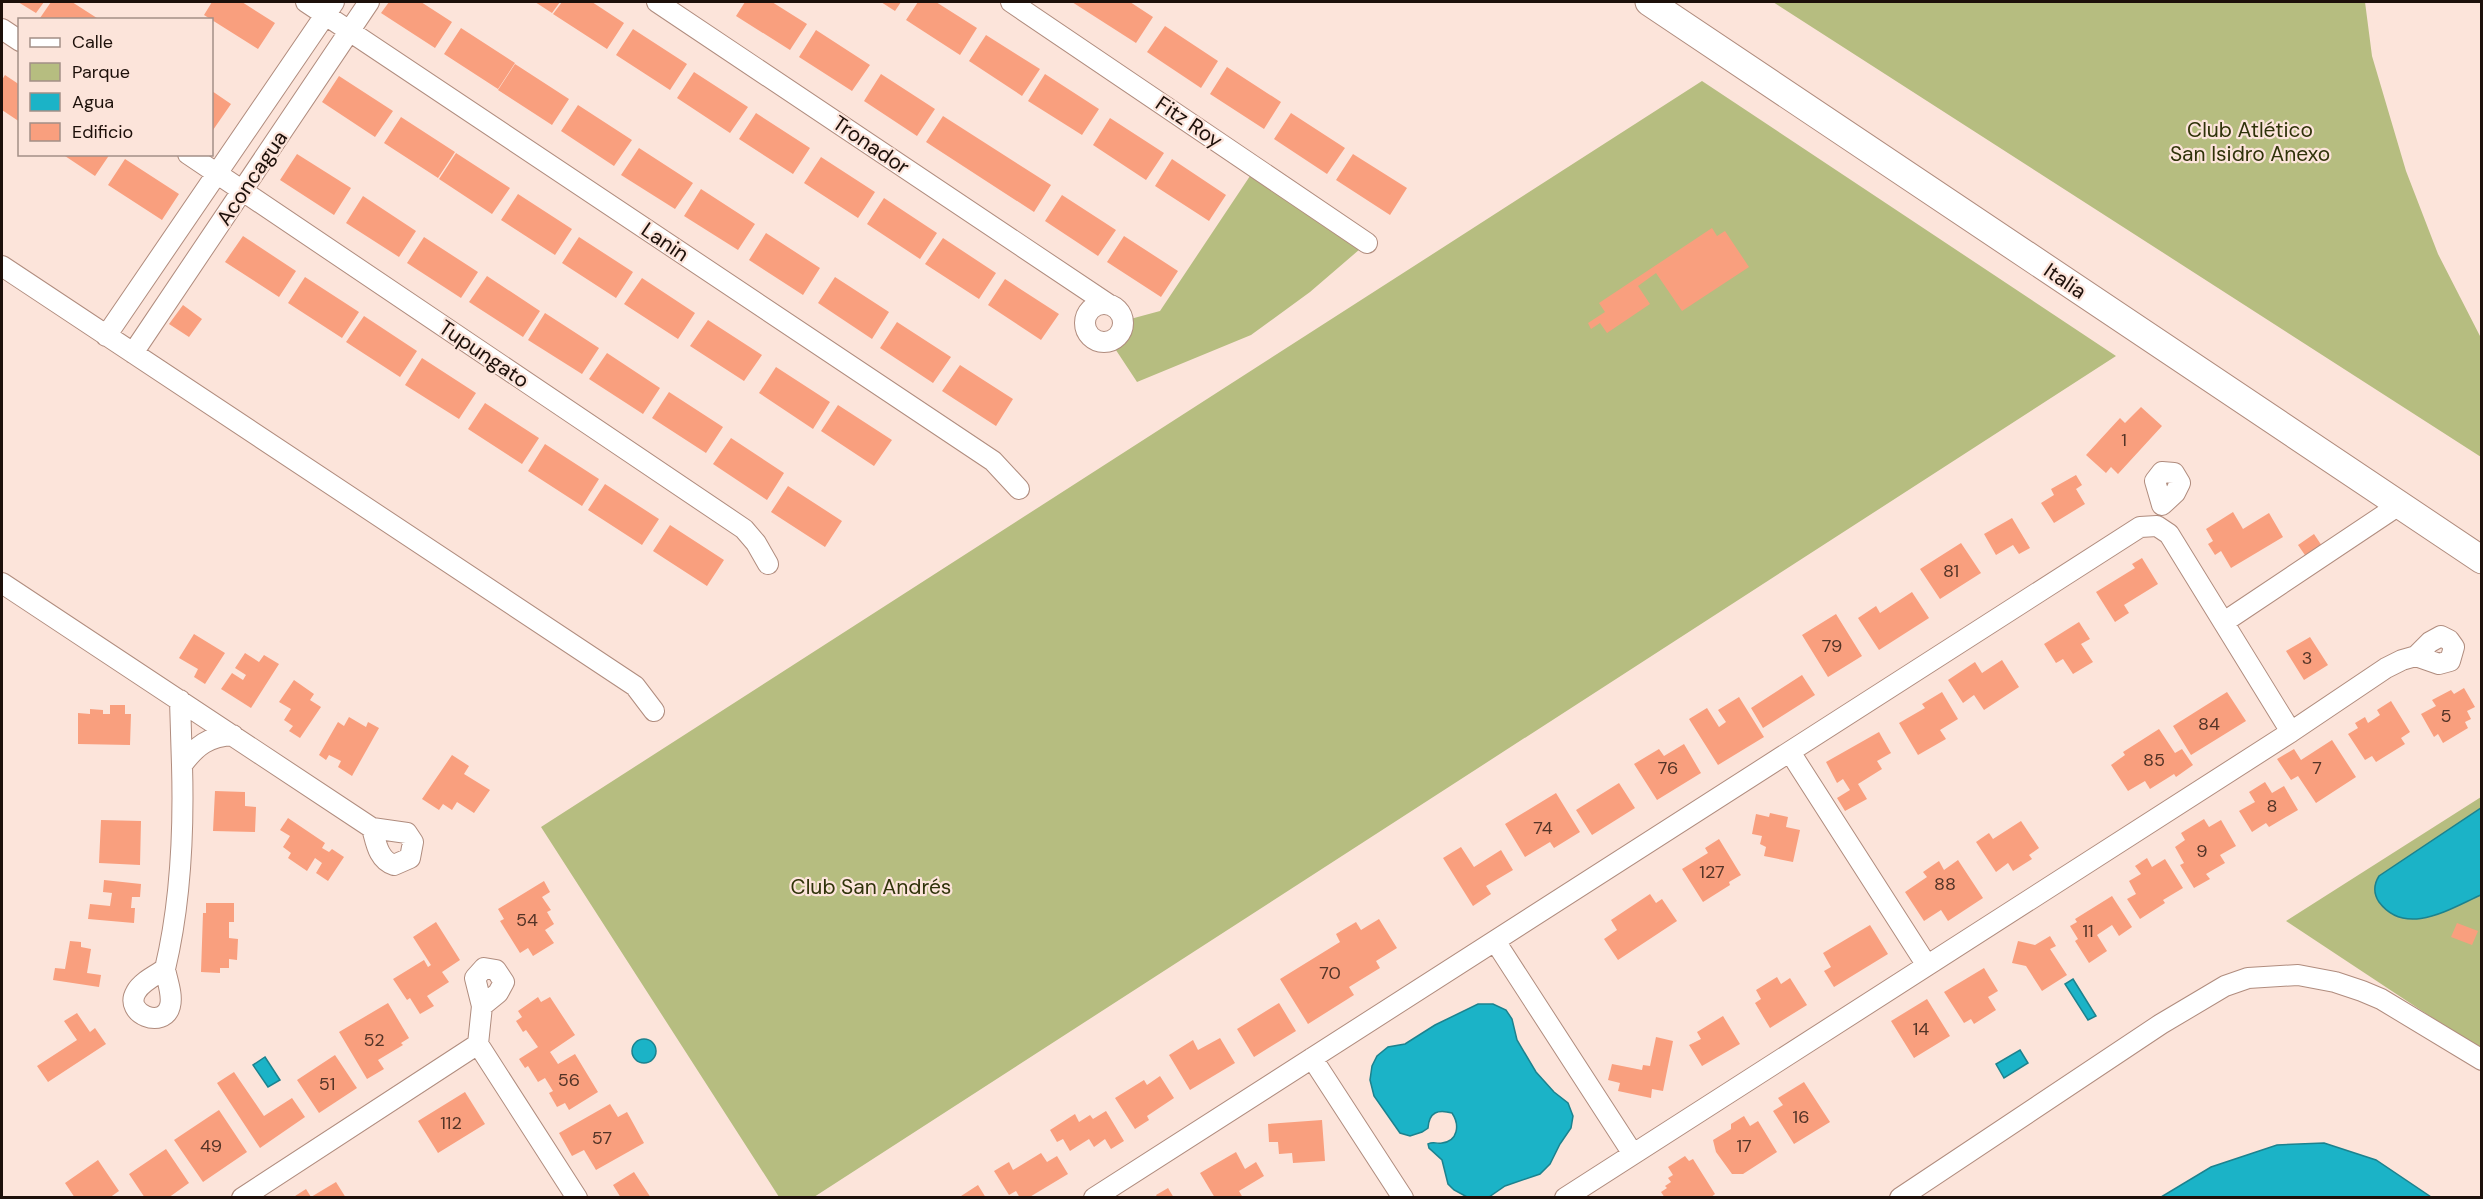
<svg xmlns="http://www.w3.org/2000/svg" width="2483" height="1199" font-family="'DM Sans',sans-serif">
<style>
.green{fill:#b6bd80}
.water{fill:#1bb3c7;stroke:#1c828e;stroke-width:1.5}
.building{fill:#f99f7e}
.lines{fill:none;stroke-linecap:round;stroke-linejoin:round}
.street-casing{stroke:#b08c7e;stroke-width:22}
.secondary-casing{stroke:#b08c7e;stroke-width:29}
.street{stroke:#fff;stroke-width:20}
.secondary{stroke:#fff;stroke-width:27}
.labels{text-anchor:middle;dominant-baseline:central;stroke-width:4.5;stroke-linejoin:round;paint-order:stroke}
.number-label{font-size:18px;fill:#543427}
.street-label{font-size:21px;fill:#1d100a;stroke:#fce4da}
.park-label{font-size:21px;fill:#2f3209;stroke:#fce4da}
</style>
<rect width="100%" height="100%" fill="#fce4da"/>
<path class="green" d="M1773 2H2365L2372 56 2406 171 2438 254 2481 338V457Z
M1702 81 2116 356 814 1197H779L541 827Z
M1256 167 1367 243 1310 292 1251 335 1137 382 1110 341 1119 333 1123 321 1160 311Z
M2481 797V1050L2286 921Z"/>
<path class="water" d="M2481 808V895C2451 908 2406 938 2379 902 2373 893 2374 884 2379 876Z
M2073 979 2096 1016 2088 1020 2065 984Z
M1478 1004H1493L1506 1010 1512 1019 1517 1040 1536 1072 1554 1092 1568 1103 1573 1116 1571 1128 1560 1144 1550 1164 1540 1174 1505 1186 1489 1197H1467L1454 1190 1448 1184 1442 1160 1429 1148 1428 1144C1434 1141 1435 1144 1442 1143 1458 1141 1460 1125 1452 1113 1438 1109 1429 1112 1428 1128L1422 1132 1410 1136 1400 1133 1374 1096 1370 1080 1372 1066 1377 1056 1388 1047 1405 1044 1435 1025Z
M632 1051a12 12 0 1 1 24 0a12 12 0 1 1-24 0Z
M2020 1050 2028 1063 2004 1078 1996 1064Z
M265 1057 280 1080 268 1087 253 1065Z
M2324 1143 2376 1160 2431 1197H2161L2211 1167 2277 1145Z"/>
<path class="building" d="M18 2H44L36 13Z
M51 2H72L100 20H42L40 18Z
M212 2H242L275 23 258 49 204 15Z
M389 2H421L452 22 435 48 381 13Z
M535 2H560L552 13Z
M562 2H592L624 23 607 49 553 14Z
M745 2H772L807 24 790 50 736 16Z
M881 2H901L895 11Z
M918 2H936L977 28 960 55 906 20Z
M1072 2H1130L1153 17 1136 43Z
M1165 26 1218 61 1201 88 1147 52Z
M461 28 515 63 498 89 444 54Z
M633 29 687 64 670 90 616 55Z
M816 30 870 65 852 91 799 57Z
M986 35 1040 69 1022 96 969 61Z
M515 64 569 99 552 125 498 90Z
M1227 67 1281 102 1264 129 1210 94Z
M694 72 748 107 730 133 677 98Z
M881 74 935 109 917 136 864 101Z
M1045 74 1099 109 1082 135 1028 101Z
M5 75 20 85V122L2 110V80Z
M339 76 393 111 375 137 322 102Z
M212 91 231 104 213 130 212 129Z
M578 105 632 140 614 166 561 131Z
M756 113 810 148 793 174 739 139Z
M1291 113 1345 148 1327 174 1274 139Z
M943 116 1051 185 1034 212 926 142Z
M401 117 455 152 438 178 384 143Z
M1110 118 1164 153 1146 180 1093 145Z
M639 148 693 183 675 209 621 175Z
M456 153 510 188 492 214 439 179Z
M62 154H110L95 176Z
M297 154 351 188 334 215 280 180Z
M1353 154 1407 188 1390 215 1336 180Z
M821 157 875 192 858 218 804 183Z
M125 159 179 194 162 220 108 185Z
M1172 159 1226 195 1209 221 1155 186Z
M701 189 755 224 738 250 684 216Z
M518 194 572 229 555 255 501 220Z
M1062 195 1116 230 1098 256 1045 221Z
M363 196 416 231 399 257 346 223Z
M884 198 937 233 920 259 867 224Z
M1712 228 1717 236 1725 231 1749 267 1682 311 1656 273 1638 286 1650 304 1607 333 1600 323 1591 329 1588 323 1605 312 1599 303Z
M766 233 820 268 803 295 749 260Z
M243 236 296 271 279 297 225 262Z
M1124 236 1178 271 1161 297 1107 262Z
M424 237 478 272 461 298 407 263Z
M579 237 633 272 616 298 562 263Z
M943 238 996 273 979 299 925 264Z
M487 276 540 311 523 337 469 302Z
M305 277 359 312 342 338 288 303Z
M835 277 889 312 872 339 818 303Z
M642 278 695 313 678 339 624 304Z
M1005 279 1059 314 1041 340 988 305Z
M183 305 202 319 189 337 169 324Z
M545 313 599 348 582 374 528 340Z
M364 316 417 351 400 377 346 342Z
M708 320 762 355 744 381 690 346Z
M897 322 951 357 933 383 880 348Z
M607 353 660 388 643 414 589 379Z
M422 358 476 393 459 419 405 385Z
M960 365 1013 399 996 426 942 391Z
M776 367 830 402 813 429 759 393Z
M669 392 723 427 706 453 652 418Z
M485 403 539 438 522 464 468 429Z
M838 405 892 440 874 466 821 431Z
M2141 407 2162 426 2118 474 2111 467 2106 473 2086 455 2120 418 2125 423Z
M731 438 784 473 767 500 713 464Z
M545 444 599 479 582 506 528 471Z
M2076 475 2082 485 2076 489 2085 504 2054 523 2041 503 2054 495 2051 489Z
M605 484 659 519 642 545 588 510Z
M788 486 842 521 825 547 771 512Z
M2233 512 2243 529 2269 513 2283 537 2231 568 2221 551 2215 555 2208 544 2213 541 2206 529Z
M2012 518 2030 548 2019 554 2013 545 1996 555 1984 534Z
M670 525 724 560 707 586 653 551Z
M2314 534 2330 558H2307L2298 545Z
M1961 543 1981 573 1940 599 1920 569Z
M2142 558 2158 584 2124 605 2129 613 2115 622 2096 592 2135 568 2132 564Z
M1912 592 1929 618 1879 650 1858 618 1876 606 1880 613Z
M1836 614 1862 656 1828 677 1802 635Z
M2079 622 2090 639 2081 644 2093 662 2073 674 2063 659 2056 663 2044 644Z
M194 634 225 653 205 684 194 677 198 669 179 658Z
M2310 637 2328 665 2304 680 2286 651Z
M245 653 259 662 264 655 279 664 251 708 221 689 232 673 243 680 246 675 235 668Z
M2002 660 2019 687 1984 710 1974 695 1963 703 1948 680 1975 662 1982 673Z
M1802 675 1815 695 1763 728 1751 708Z
M294 680 314 694 310 700 321 707 300 738 289 731 293 726 284 720 291 709 279 702Z
M2464 688 2475 707 2467 711 2471 719 2465 722 2468 728 2443 743 2438 734 2434 737 2421 714 2436 706 2432 700 2451 690 2454 694Z
M1942 692 1958 719 1940 730 1946 739 1918 755 1899 723 1925 708 1922 704Z
M2227 692 2246 721 2191 755 2173 726Z
M1739 697 1764 737 1718 765 1689 719 1707 708 1719 727 1726 722 1718 710Z
M2391 701 2410 732 2401 738 2405 744 2376 762 2372 756 2365 760 2348 734 2358 728 2355 723 2365 717 2368 723 2380 715 2377 710Z
M110 705H125V714H131L130 745 78 744V713L90 714V709L103 710V714H110Z
M349 717 366 727 368 722 379 728 352 776 338 767 341 761 329 755 326 760 319 755 338 722 344 726Z
M2159 729 2175 753 2182 749 2193 765 2176 777 2174 774 2150 789 2145 781 2128 791 2111 765 2125 755 2123 752Z
M1879 732 1891 753 1877 761 1882 769 1858 784 1867 799 1845 811 1837 798 1850 790 1843 779 1837 783 1826 762Z
M2332 740 2356 777 2316 803 2298 776 2291 780 2277 759 2294 749 2301 760Z
M1684 744 1701 773 1657 800 1634 764 1659 749 1664 756Z
M452 755 469 766 464 774 490 790 474 813 457 802 452 810 443 804 439 810 422 799Z
M2265 782 2272 793 2284 786 2298 810 2269 827 2266 823 2252 832 2239 811 2255 802 2249 792Z
M1619 783 1635 808 1592 835 1576 810Z
M215 791 245 792V806L256 807 255 832 213 831Z
M1556 793 1580 832 1554 848 1550 842 1525 857 1505 824Z
M1770 813 1788 817 1786 827 1800 830 1793 862 1764 856 1766 847 1760 844 1762 836 1752 834 1756 814 1769 817Z
M288 818 325 843 322 848 329 852 332 849 344 857 328 881 316 873 322 863 315 858 307 871 288 858 291 853 283 847 290 836 280 830Z
M2204 819 2209 827 2221 820 2236 846 2220 855 2225 863 2206 874 2210 879 2194 888 2180 865 2184 863 2175 847 2185 840 2181 833Z
M101 820 141 821 140 865 99 863Z
M2021 821 2039 848 2029 855 2032 859 2013 871 2008 863 1996 872 1976 842 1989 833 1993 839Z
M1719 839 1741 875 1729 882 1730 885 1703 902 1682 869 1708 853 1705 848Z
M1461 847 1474 867 1501 850 1513 870 1486 886 1491 894 1473 906 1443 858Z
M2147 858 2152 867 2165 859 2183 888 2163 900 2165 903 2140 919 2127 899 2136 894 2129 881 2141 874 2135 866Z
M1958 860 1983 898 1948 921 1941 910 1924 921 1905 892 1927 877 1923 872 1939 861 1944 870Z
M104 880 141 884 140 897H132L131 908H135L134 923 88 919 90 904 110 906 112 893 103 892Z
M544 881 550 892 542 897 551 910 547 912 554 924 545 930 554 943 533 956 528 948 520 953 500 921 504 919 498 909Z
M1650 894 1656 903 1662 899 1677 921 1618 960 1604 939 1617 930 1611 920Z
M2112 896 2132 927 2119 936 2112 925 2097 935 2107 951 2089 963 2075 941 2078 939 2070 926 2077 922 2075 919Z
M206 903H234V922H229V938L238 939 237 960 229 959V968H220V973L201 972 203 913H206Z
M1379 919 1397 948 1376 961 1380 968 1349 987 1354 995 1308 1024 1280 979 1340 942 1336 934 1356 922 1361 930Z
M436 922 460 960 442 972 449 982 427 996 434 1006 420 1014 410 998 407 1000 393 979 424 960 428 967 431 965 413 937Z
M2457 923 2478 931 2472 945 2451 937Z
M1870 925 1888 954 1834 987 1824 971 1831 967 1823 953Z
M2050 936 2056 946 2050 949 2067 975 2042 991 2026 966 2012 963 2018 941 2035 945Z
M70 941 81 942V947L91 949 87 973 101 975 99 987 53 980 55 968 65 969Z
M1984 968 1998 991 1988 997 1996 1010 1974 1024 1971 1019 1964 1023 1944 992Z
M1777 977 1781 984 1790 978 1807 1005 1770 1028 1755 1003 1761 999 1756 990Z
M538 997 541 1002 550 997 575 1035 550 1052 558 1064 575 1054 598 1092 569 1110 565 1103 557 1107 549 1093 553 1091 545 1078 538 1082 528 1066 525 1068 519 1059 538 1047 526 1030 523 1032 516 1021 522 1017 518 1011Z
M1927 999 1950 1036 1914 1058 1891 1021Z
M388 1003 409 1038 401 1043 403 1045 378 1060 384 1069 367 1079 339 1032Z
M1279 1003 1296 1031 1254 1057 1237 1029Z
M77 1013 90 1032 95 1028 106 1044 48 1082 37 1066 77 1040 64 1021Z
M1723 1016 1740 1044 1702 1066 1689 1045 1701 1039 1697 1032Z
M1656 1037 1673 1041 1663 1091 1652 1089 1651 1098 1618 1091 1620 1083 1608 1080 1612 1064 1642 1070 1643 1065 1650 1066Z
M1220 1038 1235 1063 1190 1090 1169 1055 1193 1040 1198 1050Z
M335 1055 357 1088 319 1113 297 1080Z
M234 1072 264 1116 292 1098 305 1117 260 1148 217 1083Z
M1160 1076 1174 1098 1147 1116 1149 1120 1135 1129 1115 1098 1144 1080 1147 1085Z
M1804 1082 1830 1122 1794 1144 1773 1111 1783 1105 1778 1098Z
M465 1092 485 1124 438 1153 418 1121Z
M610 1104 618 1117 627 1112 644 1143 596 1170 584 1150 572 1156 559 1133Z
M219 1110 247 1152 203 1182 174 1140Z
M1106 1111 1124 1141 1111 1149 1105 1139 1094 1147 1089 1139 1070 1151 1063 1139 1057 1142 1050 1130 1075 1114 1079 1122 1090 1115 1093 1119Z
M1744 1116 1750 1126 1758 1121 1777 1152 1743 1174H1732L1716 1152 1713 1140 1731 1129V1124Z
M1322 1120 1325 1161 1293 1163 1292 1153 1279 1154 1278 1142H1269L1268 1124Z
M166 1149 189 1183 168 1198H145L129 1174Z
M1236 1152 1245 1169 1256 1162 1264 1176 1239 1191 1243 1198H1215L1200 1173Z
M1041 1153 1047 1162 1057 1156 1068 1174 1028 1198H1020L1016 1191 1009 1195 994 1171 1009 1162 1013 1170Z
M1685 1156 1689 1161 1693 1159 1715 1194 1710 1198H1665L1661 1192 1667 1188 1665 1186 1671 1182 1668 1178 1673 1175 1668 1167Z
M98 1160 119 1191 109 1198H75L65 1183Z
M634 1172 651 1198H621L613 1185Z
M336 1182 346 1198H292L306 1189 311 1197Z
M978 1185 986 1198H958Z
M1168 1188 1174 1198H1158L1156 1195Z"/>
<g class="lines">
<g class="street-casing">
<path id="street" d="M306 2 993 461 1019 489
M657 2 1108 304
M1011 2 1367 243
M2 29 20 41
M188 154 744 529 756 543 768 564
M2 266 635 686 654 711
M1085 323a19 19 0 1 1 38 0a19 19 0 1 1-38 0Z
M106 336 334 2
M133 353 369 2
M2162 472 2174 473 2180 483 2175 493 2162 505 2155 481Z
M2 583 372 828
M2224 622 2399 505
M2441 636 2449 640 2454 647 2450 661 2439 664 2416 656 2430 642Z
M180 700 182 765C196 746 209 736 233 735
M1790 752 1926 964
M372 828 407 833 413 842 410 858 394 865C378 860 376 842 372 828Z
M1495 941 1633 1154
M484 968 496 970 504 982 498 993 482 1006 475 978Z
M165 969C181 902 184 834 182 765
M165 969C167 980 173 995 170 1006 164 1030 123 1014 136 992 141 982 156 975 165 969Z
M482 1006 478 1044 577 1198
M1312 1058 1403 1198
M242 1198 478 1044
M1094 1198 2140 527 2157 526 2169 534 2291 732
M1565 1198 2291 732 2386 668 2402 660 2416 656
M1900 1198 2161 1024 2225 986 2248 978 2298 975 2335 982 2362 991 2381 999 2482 1060"/>
</g>
<g class="secondary-casing">
<path id="secondary" d="M1649 2 2482 560"/>
</g>
<use href="#street" class="street"/>
<use href="#secondary" class="secondary"/>
</g>
<g class="labels">
<g class="number-label">
<text x="2124" y="440">1</text>
<text x="1951" y="571">81</text>
<text x="1832" y="646">79</text>
<text x="2307" y="658">3</text>
<text x="2446" y="716">5</text>
<text x="2209" y="724">84</text>
<text x="2154" y="760">85</text>
<text x="1668" y="768">76</text>
<text x="2317" y="768">7</text>
<text x="2272" y="806">8</text>
<text x="1543" y="828">74</text>
<text x="2202" y="851">9</text>
<text x="1712" y="872">127</text>
<text x="1945" y="884">88</text>
<text x="527" y="920">54</text>
<text x="2088" y="931">11</text>
<text x="1330" y="973">70</text>
<text x="1921" y="1029">14</text>
<text x="374" y="1040">52</text>
<text x="569" y="1080">56</text>
<text x="327" y="1084">51</text>
<text x="1801" y="1117">16</text>
<text x="451" y="1123">112</text>
<text x="602" y="1138">57</text>
<text x="211" y="1146">49</text>
<text x="1744" y="1146">17</text>
</g>
<g class="street-label">
<text transform="translate(1189 122) rotate(34)">Fitz Roy</text>
<text transform="translate(871 145) rotate(34)">Tronador</text>
<text transform="translate(252 178) rotate(-56)">Aconcagua</text>
<text transform="translate(665 242) rotate(34)">Lanin</text>
<text transform="translate(2065 281) rotate(34)">Italia</text>
<text transform="translate(484 354) rotate(34)">Tupungato</text>
</g>
<g class="park-label">
<text x="2250" y="130">Club Atlético<tspan x="2250" dy="24">San Isidro Anexo</tspan></text>
<text x="871" y="887">Club San Andrés</text>
</g>
</g>
<rect width="2483" height="1199" fill="none" stroke="#1d100a" stroke-width="6"/>
<rect x="18" y="18" width="195" height="138" fill="#fce4da" stroke="#a38f87" stroke-width="1.5"/>
<rect x="30" y="38" width="30" height="9" fill="#ffffff" stroke="#a38f87" stroke-width="1.5"/>
<text x="72" y="48" font-size="18" fill="#1d100a">Calle</text>
<rect x="30" y="63" width="30" height="18" fill="#b6bd80" stroke="#a38f87" stroke-width="1.5"/>
<text x="72" y="78" font-size="18" fill="#1d100a">Parque</text>
<rect x="30" y="93" width="30" height="18" fill="#1bb3c7" stroke="#a38f87" stroke-width="1.5"/>
<text x="72" y="108" font-size="18" fill="#1d100a">Agua</text>
<rect x="30" y="123" width="30" height="18" fill="#f99f7e" stroke="#a38f87" stroke-width="1.5"/>
<text x="72" y="138" font-size="18" fill="#1d100a">Edificio</text>
</svg>
